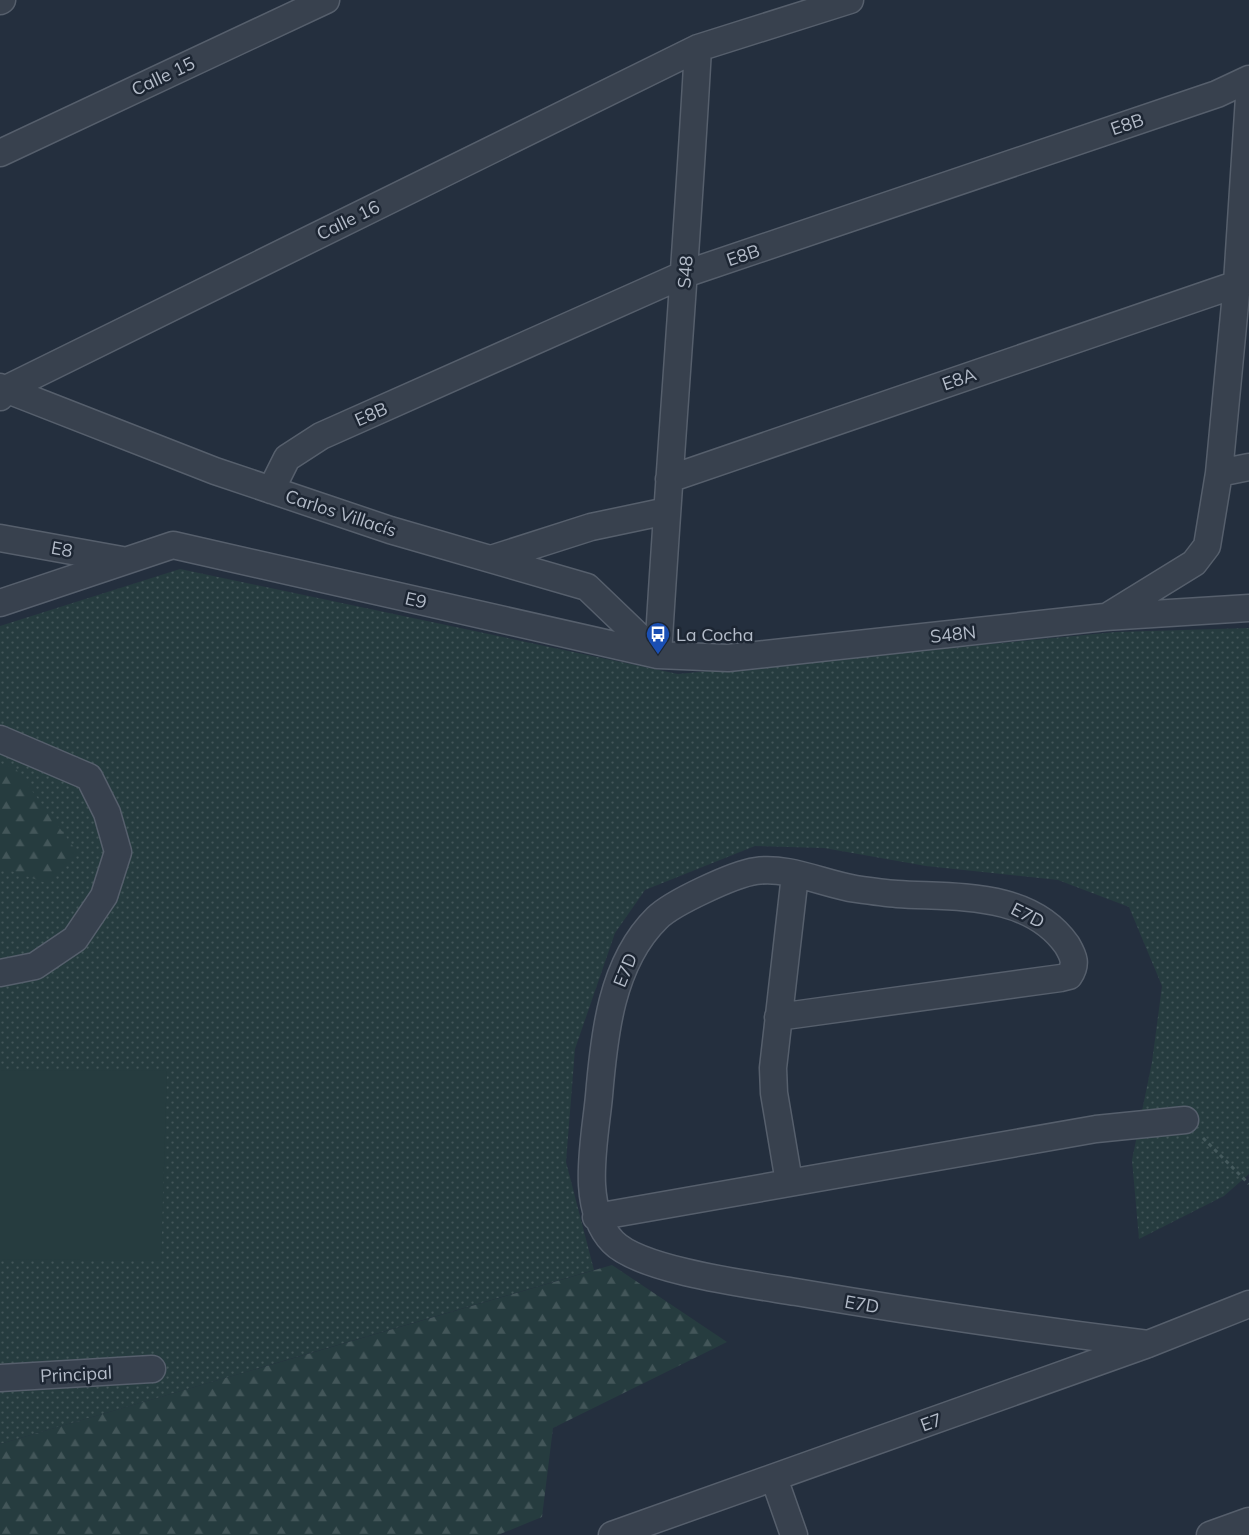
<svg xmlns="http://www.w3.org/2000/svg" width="1249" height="1535" font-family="Mulish,sans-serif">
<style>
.grass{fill:url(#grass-dots)}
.forest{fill:url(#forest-firs)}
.pitch{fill:#263c3f}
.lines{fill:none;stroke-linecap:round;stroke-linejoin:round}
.minor-casing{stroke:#565f6c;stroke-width:29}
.path{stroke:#44595c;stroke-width:3;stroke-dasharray:4 4;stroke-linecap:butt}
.minor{stroke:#38414e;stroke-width:26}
.labels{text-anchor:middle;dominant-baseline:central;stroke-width:5;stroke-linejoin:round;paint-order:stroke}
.street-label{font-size:18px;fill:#b4bcc9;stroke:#1d2633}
.poi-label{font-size:18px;fill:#b4bcc9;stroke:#1d2633;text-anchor:start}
</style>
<defs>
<pattern id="grass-dots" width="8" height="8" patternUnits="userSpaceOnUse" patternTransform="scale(1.25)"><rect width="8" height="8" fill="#263c3f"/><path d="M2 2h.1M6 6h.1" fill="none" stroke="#435659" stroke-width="1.8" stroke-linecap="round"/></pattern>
<pattern id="forest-firs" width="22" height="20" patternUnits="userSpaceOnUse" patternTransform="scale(1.25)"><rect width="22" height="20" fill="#263c3f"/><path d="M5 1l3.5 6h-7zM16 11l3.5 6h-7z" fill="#435659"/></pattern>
</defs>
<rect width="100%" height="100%" fill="#242f3e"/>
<path class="grass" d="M180 569 678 674 1116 632 1249 628V1174L1224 1196 1139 1239 1132 1160 1152 1062 1162 986 1129 907 1058 880 926 866 824 848 755 846 645 890 615 933 575 1049 566 1162 594 1270 0 1444V626Z"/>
<path class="forest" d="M0 763 16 769 78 853 49 884 0 867Z
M612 1265 727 1342 553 1428 542 1517 498 1535H0V1444Z"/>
<path class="pitch" d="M0 1070 167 1071 161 1261 0 1259Z"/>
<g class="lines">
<g class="minor-casing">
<path id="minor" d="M0 1 2 0
M0 153 326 0
M0 387 215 471 390 530 587 587 658 655
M0 397 8 388 698 48 850 0
M1219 473 1249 467
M669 479 1249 280
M271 490 287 458 321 436 685 274 1217 94 1249 79
M0 538 122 560
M491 559 591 527 667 511
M0 603 173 545 658 655 728 658 1105 617 1249 608
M1108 616 1194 563 1207 546 1219 473 1237 283 1249 97
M658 655C670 453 687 250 698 48
M0 739 89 777 107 813 118 852 104 896 75 939 35 966 0 973
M778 1017 1061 978 1069 976C1077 964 1074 957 1067 945 1029 891 956 898 897 894 884 893 870 891 856 889 824 884 788 866 756 871 734 874 672 903 657 918 611 963 604 1036 599 1096 595 1140 579 1207 613 1242 641 1271 754 1285 796 1292 913 1312 1030 1329 1148 1344
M789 1182 774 1093 773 1068 795 875
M596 1217 1096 1129 1185 1120
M0 1378 152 1369
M774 1478 794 1535
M612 1535 1148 1344 1249 1304
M1210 1535 1249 1521"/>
</g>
<path class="path" d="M1203 1138 1249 1184"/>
<use href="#minor" class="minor"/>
</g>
<defs>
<g id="bus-pin" transform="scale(1.25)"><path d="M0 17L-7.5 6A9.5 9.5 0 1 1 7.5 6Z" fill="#1a4fb4" stroke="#1d2633"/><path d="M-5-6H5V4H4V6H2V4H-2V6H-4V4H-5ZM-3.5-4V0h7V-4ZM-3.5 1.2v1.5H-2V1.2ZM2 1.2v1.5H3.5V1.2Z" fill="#fff"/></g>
</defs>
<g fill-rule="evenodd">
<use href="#bus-pin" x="658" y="634"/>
</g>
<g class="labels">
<g class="street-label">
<text transform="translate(163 76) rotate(-25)">Calle 15</text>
<text transform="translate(1127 124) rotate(-19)">E8B</text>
<text transform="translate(348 220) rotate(-26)">Calle 16</text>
<text transform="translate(743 255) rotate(-19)">E8B</text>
<text transform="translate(685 272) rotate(-86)">S48</text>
<text transform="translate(959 379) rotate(-19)">E8A</text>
<text transform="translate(371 414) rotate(-24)">E8B</text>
<text transform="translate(341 513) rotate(18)">Carlos Villacís</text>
<text transform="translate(62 549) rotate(10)">E8</text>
<text transform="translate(416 600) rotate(13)">E9</text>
<text transform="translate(953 634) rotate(-6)">S48N</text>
<text transform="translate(1028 915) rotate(27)">E7D</text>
<text transform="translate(625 970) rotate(-68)">E7D</text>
<text transform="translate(862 1304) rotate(10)">E7D</text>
<text transform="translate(76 1374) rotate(-3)">Principal</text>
<text transform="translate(931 1422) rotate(-20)">E7</text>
</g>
<g class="poi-label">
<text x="676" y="634">La Cocha</text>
</g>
</g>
</svg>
